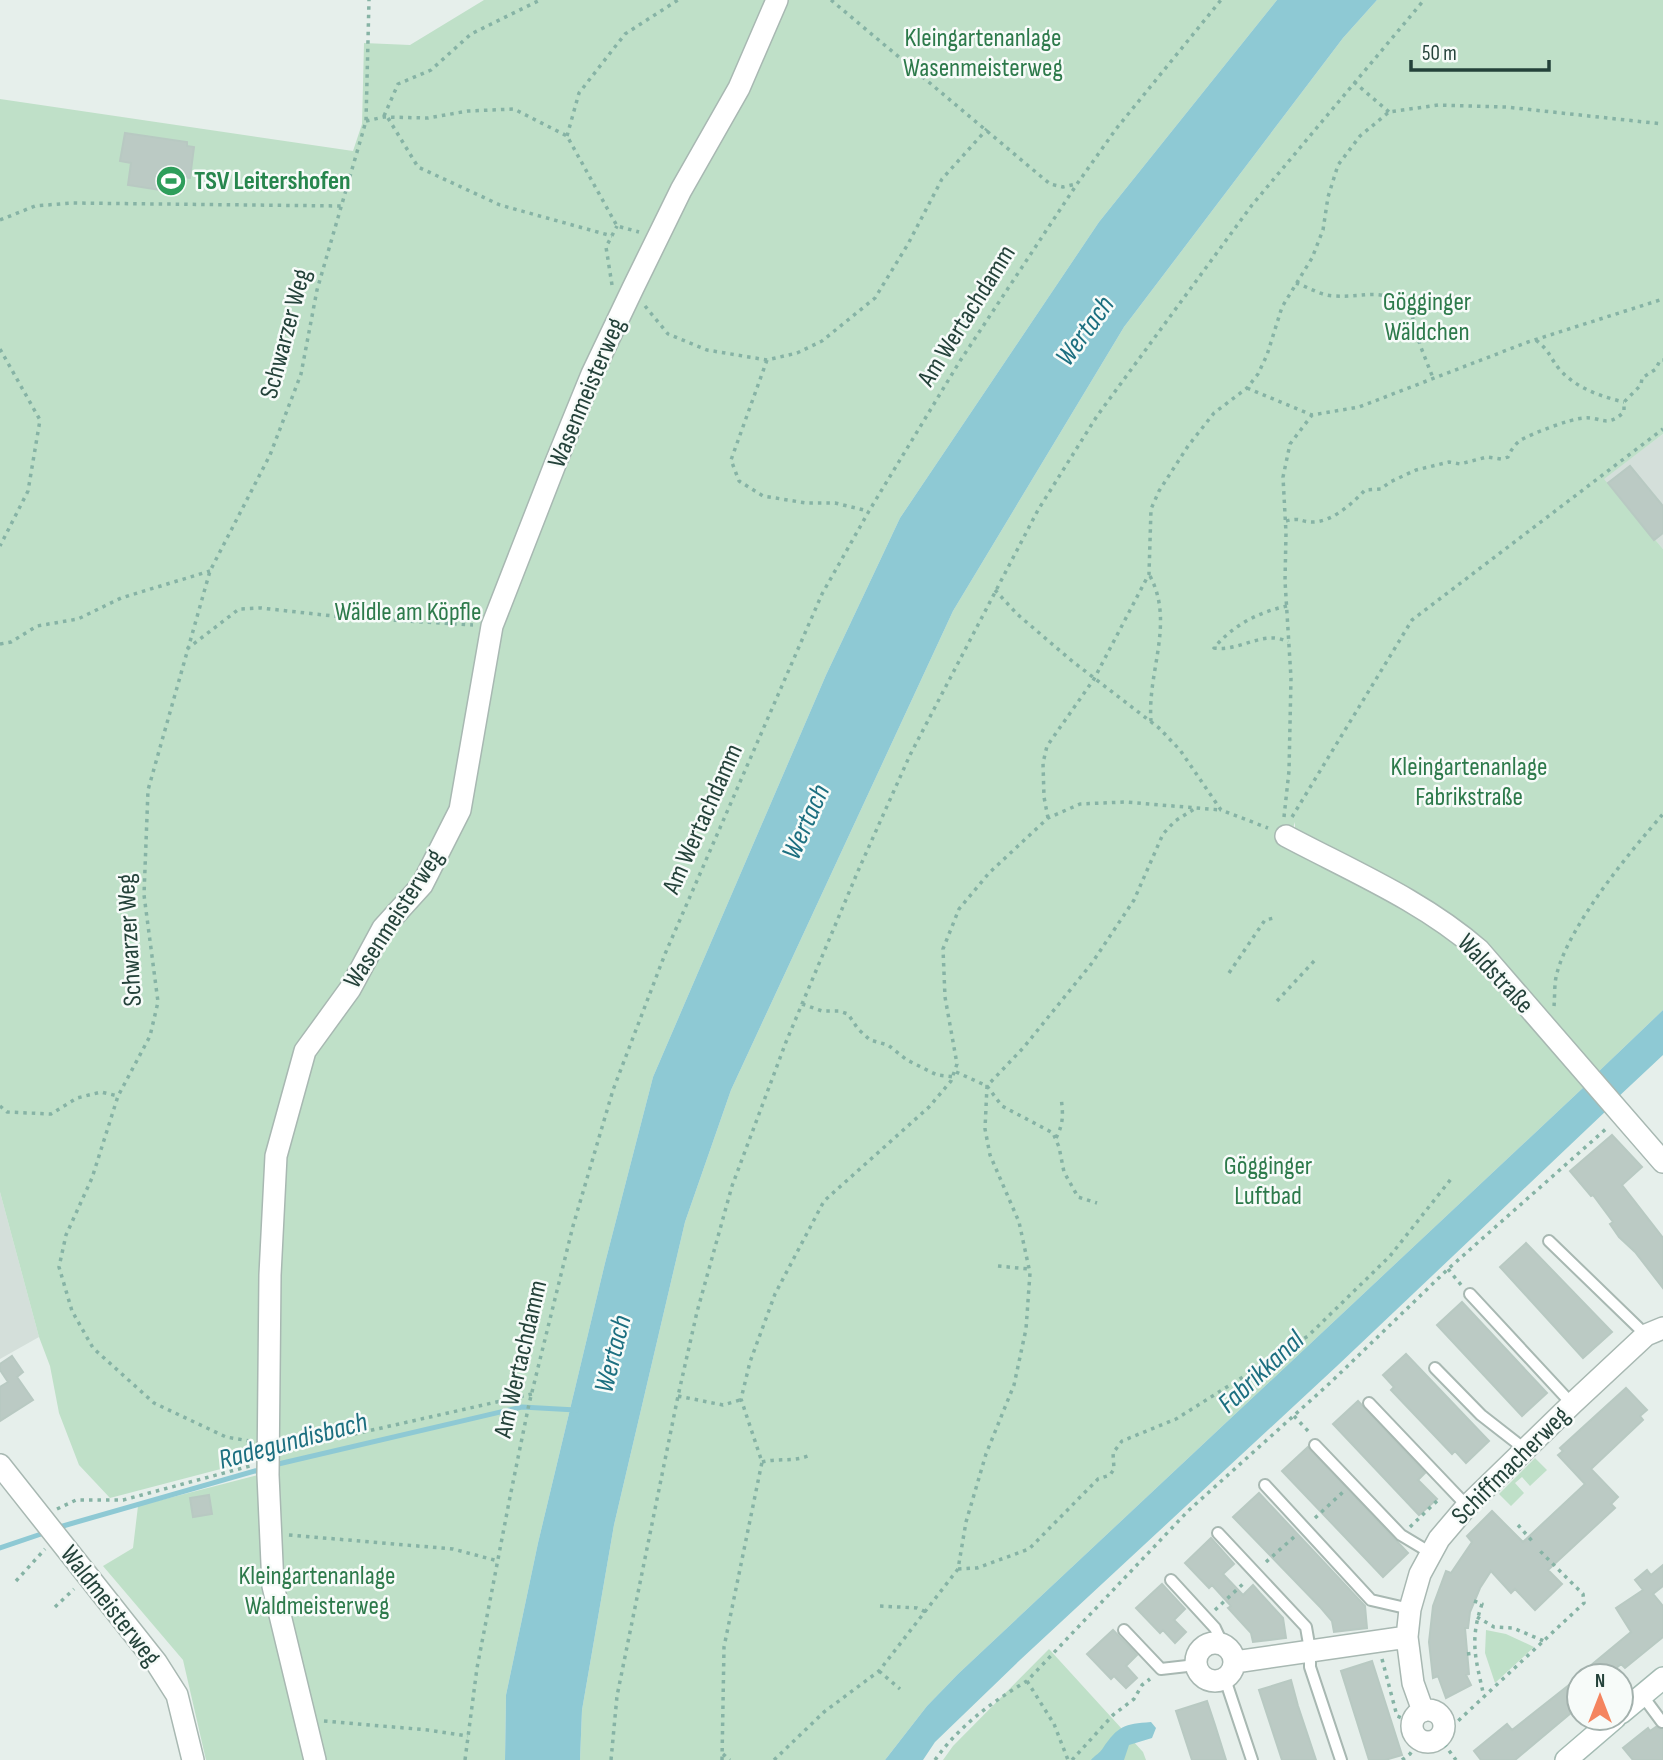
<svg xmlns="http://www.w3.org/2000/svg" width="1663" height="1760" font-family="'Sofia Sans Condensed',sans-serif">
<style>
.built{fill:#d4dfda}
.green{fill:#bfe0c8}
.water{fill:#8ec9d4}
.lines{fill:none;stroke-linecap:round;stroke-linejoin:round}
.stream{stroke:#8ec9d4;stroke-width:5}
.building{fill:#bbcac4;stroke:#b8c9c2;stroke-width:2}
.lane-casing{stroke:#a8b8b2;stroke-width:14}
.street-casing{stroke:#a8b8b2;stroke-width:24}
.secondary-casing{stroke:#a4bbb3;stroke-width:24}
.path{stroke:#86b3a5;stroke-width:3.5;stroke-dasharray:3.5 5;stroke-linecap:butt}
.lane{stroke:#fff;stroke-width:10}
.street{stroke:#fff;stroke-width:21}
.secondary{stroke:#fff;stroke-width:21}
.labels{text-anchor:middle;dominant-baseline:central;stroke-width:5;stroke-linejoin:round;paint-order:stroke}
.park-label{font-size:26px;fill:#2d7a4b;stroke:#f7fbf9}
.leisure-label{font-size:26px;font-weight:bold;fill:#27864d;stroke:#f7fbf9;text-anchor:start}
.street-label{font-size:26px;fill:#24423a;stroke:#f7fbf9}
.water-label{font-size:28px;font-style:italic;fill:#1c6f80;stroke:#f7fbf9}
</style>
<rect width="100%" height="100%" fill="#e6efeb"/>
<path class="built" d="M1663 434V549L1603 479Z
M0 1192 39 1337 0 1359Z"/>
<path class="green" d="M484 0H1277L1099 222 900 518 826 675 653 1077 605 1263 538 1543 506 1695 505 1760H206L183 1660 103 1566 133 1548 138 1506 266 1473 285 1462 266 1457 110 1498 79 1465 59 1413 50 1366 39 1337 0 1192V99L353 151 362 124 364 43 410 45Z
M1377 0H1663V434L1604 479 1663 549V1010L1595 1075 1586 1072 1482 948 1419 903 1302 838 1295 831V822L1287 846 1289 843 1456 934 1479 950 1586 1085 958 1674 927 1706 885 1760H580L582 1710 614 1525 685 1222 731 1090 953 611 1124 327 1343 38Z
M1535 1458 1547 1470 1530 1486 1522 1477 1515 1483 1524 1493 1511 1506 1499 1494Z
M1486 1630 1506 1634 1534 1647 1495 1683 1485 1653Z
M1049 1649 1143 1752 1146 1760H943L953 1746Z"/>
<path class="water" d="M1277 0H1377L1343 38 1124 327 953 611 731 1090 685 1222 614 1525 582 1710 580 1760H505L506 1695 538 1543 605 1263 653 1077 826 675 900 518 1099 222Z
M1663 1010V1055L1616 1099 1595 1075Z
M1586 1085 1607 1110 1337 1366 1020 1660 935 1742 923 1760H885L927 1706 958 1674Z
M1151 1722 1156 1728 1152 1738 1129 1745 1124 1760H1091C1094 1756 1100 1753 1103 1748 1118 1726 1124 1724 1151 1722Z"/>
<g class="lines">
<path class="stream" d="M274 1465 522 1407 576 1410
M56 1528 262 1469
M0 1548 47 1532"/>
</g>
<path class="building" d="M125 133 187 142V146L194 147 190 178 182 177 180 193 128 185 131 163 120 161Z
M1630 466 1663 506V533L1654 540 1608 483Z
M1612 1135 1642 1167 1622 1185 1663 1238V1288L1635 1252 1619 1237 1610 1224 1613 1222 1593 1195 1591 1196 1570 1171Z
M1526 1243 1612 1332 1583 1358 1500 1267Z
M1462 1302 1547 1393 1522 1416 1437 1325Z
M1406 1354 1489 1441 1466 1463 1455 1451 1452 1454 1391 1390 1394 1387 1383 1375Z
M12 1356 23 1372 17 1377 33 1400 0 1421V1387L8 1382 0 1370V1364Z
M1626 1388 1647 1410 1640 1416 1643 1420 1591 1469 1618 1497 1611 1504 1615 1508 1548 1570 1562 1584 1535 1610 1515 1589 1511 1593 1491 1571 1480 1588 1470 1612 1468 1628H1465L1469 1674 1466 1675 1471 1685 1446 1698 1438 1676 1433 1678 1429 1642 1433 1606 1446 1571 1451 1573 1472 1542 1467 1536 1492 1511 1523 1542 1585 1484 1558 1455 1563 1451 1560 1448Z
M1358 1401 1425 1473 1418 1480 1437 1499 1419 1515 1333 1424Z
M1308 1447 1408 1553 1383 1577 1282 1471Z
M1259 1493 1365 1606 1367 1628 1334 1632 1332 1621 1321 1608 1233 1517Z
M209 1495 212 1514 193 1517 190 1498Z
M1211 1538 1234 1564 1223 1574 1243 1595 1253 1585 1260 1593 1283 1618 1286 1638 1253 1642 1251 1633 1228 1608 1231 1606 1212 1585 1209 1588 1185 1563Z
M1663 1565V1586L1653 1594 1663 1606V1637L1625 1668 1621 1664 1607 1676H1578L1631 1632 1616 1608 1643 1590 1635 1580 1647 1570 1651 1575Z
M1162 1584 1185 1609 1174 1620 1186 1632 1175 1643 1163 1630 1160 1633 1136 1608Z
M1113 1630 1137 1655 1126 1666 1137 1678 1126 1688 1114 1676 1111 1679 1087 1654Z
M1372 1661 1402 1755 1385 1760H1369L1341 1671Z
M1579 1677V1699L1575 1703 1578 1707 1515 1760H1481L1474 1751 1507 1724 1512 1730Z
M1291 1680 1298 1706 1316 1760H1282L1259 1690Z
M1207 1701 1215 1725 1226 1760H1192L1176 1711Z
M1656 1727 1663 1730V1760H1633L1623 1748 1648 1728 1650 1731Z"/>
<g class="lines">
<g class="lane-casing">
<path id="lane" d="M1549 1241 1646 1335
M1470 1294 1572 1404
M1435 1368 1481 1415 1526 1450
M1369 1403 1467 1506
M1315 1445 1401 1535 1431 1553
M1265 1485 1371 1600 1410 1609
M1218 1533 1306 1627 1310 1650V1667L1341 1760
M1171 1580 1215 1628 1222 1643
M1124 1630 1161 1669 1196 1665
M1225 1679 1252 1760
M1642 1695 1662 1722"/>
</g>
<g class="street-casing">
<path id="street" d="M1286 836C1352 871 1423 901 1479 950L1663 1162
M0 1465 156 1662 177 1695 193 1760
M1196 1662a19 19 0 1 1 38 0a19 19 0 1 1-38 0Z
M1235 1662 1407 1637
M1412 1726a16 16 0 1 1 32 0a16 16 0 1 1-32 0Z
M1423 1711 1413 1683 1407 1637 1410 1609 1420 1574 1439 1539 1467 1506 1572 1404 1646 1335 1663 1328
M315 1760 273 1586 268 1475 270 1275 276 1156 305 1051 350 989 383 928 422 885 460 810 492 626 556 462 592 374 633 288 681 190 739 88 777 0"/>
</g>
<g class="secondary-casing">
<path id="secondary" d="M1621 1713 1663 1678
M1566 1760 1615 1718"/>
</g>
<path class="path" d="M831 0 1050 184 1063 187 1076 184
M1354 82 1389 112
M384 116 398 84 431 70 471 34 540 0
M388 118 418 167 500 205 612 236
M366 121 384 117 428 118 468 111 514 109 567 136 617 226 639 232
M567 136 579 93 625 34 678 0
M0 220 35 206 71 203 341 206
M1296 283C1308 287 1322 296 1334 296 1368 298 1378 286 1410 308L1420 345 1433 378
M612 285 606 247 617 226
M645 306 668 334 707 350 767 360 797 353 822 341 875 298 908 244 942 179 987 129
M1536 340C1550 351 1550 358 1560 370 1576 388 1602 397 1624 402
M0 349 40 420 28 491 0 546
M767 360 731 460 739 481 763 496 806 503H835L868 511
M1247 388 1312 415 1359 407 1528 342 1663 299
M1286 521C1301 517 1300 522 1313 522 1332 522 1353 503 1365 490L1381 489 1390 482 1416 470 1449 462 1460 464 1487 457 1501 459 1508 457C1511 450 1515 444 1521 440 1533 433 1570 419 1583 418 1601 416 1606 429 1624 412V402L1641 385 1642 378 1656 369 1660 360H1663
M1150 576C1175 623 1147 672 1151 721
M995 590 1017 614 1072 661 1159 728 1180 750 1221 810 1268 828
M1287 606C1259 612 1233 625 1214 648 1240 652 1264 629 1288 642
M0 644 11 642 37 626 78 619 121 598 210 571
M187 649 239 609 261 608 342 617 473 625
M1284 817 1289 771 1291 678 1285 581 1286 533 1283 477 1290 444 1312 415
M1292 817 1412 620 1663 429
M1048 818 1044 797 1043 763 1047 746 1094 679 1149 574 1151 509 1159 491 1188 446 1214 413 1247 388 1258 374 1267 355 1282 307 1312 258 1323 230 1328 197 1338 165 1360 136 1389 112 1438 105 1506 107 1663 124
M1229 973 1265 920 1274 918
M1277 1001 1316 959
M802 1004 822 1011H839L848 1014 858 1029 870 1040 888 1045 907 1060 937 1075 954 1077
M1554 1006C1555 996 1554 983 1557 973 1570 924 1629 853 1663 814
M956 1072 987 1086 1002 1106 1053 1133 1059 1147 1064 1172 1078 1197 1097 1203
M0 1106 7 1112 51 1114 77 1098 101 1092 118 1096
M1056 1138C1064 1123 1063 1113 1061 1097
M998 1266 1029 1269
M1448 1269 1462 1286
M678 1396 723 1405 740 1400
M1294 1416 1309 1432
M250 1441 226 1437 154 1403 93 1348 72 1311 59 1267 66 1235 92 1178 118 1096 150 1036 158 1002 144 895 148 790 210 571 270 455 301 374 317 290 366 121 369 0
M288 1449 532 1394
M762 1462C777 1458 792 1462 808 1456
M57 1509 76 1500H123L250 1466
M1315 1518 1343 1492
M1518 1525 1533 1542
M1410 1527 1440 1498
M289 1535 453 1549 498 1561
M1266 1562 1294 1537
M958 1569 977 1568 1029 1549 1098 1479 1110 1475 1114 1469 1113 1453 1122 1441 1176 1419 1308 1336 1390 1256 1451 1179
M16 1581 45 1549
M1474 1601 1482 1604C1469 1642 1476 1659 1484 1697
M880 1606 917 1608 926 1612
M55 1607 74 1589
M1215 1610 1245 1582
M1477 1617 1494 1627 1513 1628 1544 1641
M1467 1654 1474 1653
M1382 1659 1397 1716 1407 1720
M879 1671 900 1689
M1027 1681 1054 1724 1068 1760
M324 1721 428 1730 468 1736
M1443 1728 1458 1721 1584 1603 1583 1594 1539 1550
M1439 1737 1456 1760
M723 1754 730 1760
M465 1760 477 1668 510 1497 529 1404 573 1226 613 1090 665 954 822 594 869 511 960 361 1077 184 1116 129 1221 0
M611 1760 617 1696 678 1396 697 1312 732 1186 786 1042 858 871 910 755 1038 510 1097 416 1252 205 1424 0
M722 1760 724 1647 762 1462 741 1399 750 1362 775 1294 824 1201 929 1107 951 1081 957 1064 945 997 943 949 959 909 989 873 1048 818 1080 804 1125 802 1221 810
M774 1760 824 1712 879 1671 958 1569 966 1522 986 1454 1014 1385 1026 1329 1030 1273 1019 1222 990 1155 985 1129 987 1086 1024 1047 1092 963 1134 900 1163 834 1175 821 1196 808
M935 1760C959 1726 992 1702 1027 1681L1188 1511 1330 1383 1448 1269 1607 1128
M1072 1760 1113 1715 1134 1699 1142 1685 1150 1679
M1402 1760 1410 1754 1420 1739"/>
<use href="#lane" class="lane"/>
<use href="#street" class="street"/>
<use href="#secondary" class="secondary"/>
</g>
<defs>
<g id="stadium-disc" transform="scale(1.575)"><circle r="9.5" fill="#2e9e5b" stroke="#f7fbf9"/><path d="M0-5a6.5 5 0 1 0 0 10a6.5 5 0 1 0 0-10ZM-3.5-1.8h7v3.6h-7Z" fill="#fff"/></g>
</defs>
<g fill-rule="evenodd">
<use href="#stadium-disc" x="171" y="181"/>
</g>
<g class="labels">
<g class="park-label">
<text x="983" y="38">Kleingartenanlage<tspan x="983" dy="30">Wasenmeisterweg</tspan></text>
<text x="1427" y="302">Gögginger<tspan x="1427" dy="30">Wäldchen</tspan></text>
<text x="408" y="612">Wäldle am Köpfle</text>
<text x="1469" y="767">Kleingartenanlage<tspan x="1469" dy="30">Fabrikstraße</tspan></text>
<text x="1268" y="1166">Gögginger<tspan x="1268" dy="30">Luftbad</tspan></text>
<text x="317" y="1576">Kleingartenanlage<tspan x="317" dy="30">Waldmeisterweg</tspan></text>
</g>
<g class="leisure-label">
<text x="194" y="181">TSV Leitershofen</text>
</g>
<g class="street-label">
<text transform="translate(967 316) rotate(-58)">Am Wertachdamm</text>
<text transform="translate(286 334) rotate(-75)">Schwarzer Weg</text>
<text transform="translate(587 393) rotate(-67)">Wasenmeisterweg</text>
<text transform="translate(703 819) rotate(-66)">Am Wertachdamm</text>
<text transform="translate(394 919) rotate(-57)">Wasenmeisterweg</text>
<text transform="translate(130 940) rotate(-93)">Schwarzer Weg</text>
<text transform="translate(1495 974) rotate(47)">Waldstraße</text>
<text transform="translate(521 1359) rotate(-77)">Am Wertachdamm</text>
<text transform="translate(1511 1466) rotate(-45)">Schiffmacherweg</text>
<text transform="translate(110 1606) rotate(52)">Waldmeisterweg</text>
</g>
<g class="water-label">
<text transform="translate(1085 331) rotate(-54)">Wertach</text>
<text transform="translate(806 822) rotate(-66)">Wertach</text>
<text transform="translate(613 1354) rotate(-76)">Wertach</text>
<text transform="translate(1261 1372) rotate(-43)">Fabrikkanal</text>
<text transform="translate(293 1441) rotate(-15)">Radegundisbach</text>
</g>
</g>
<g transform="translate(1600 1697)"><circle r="33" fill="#f7fbf9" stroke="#a3b1ad" stroke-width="2"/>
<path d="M0-5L12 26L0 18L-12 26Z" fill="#f4845f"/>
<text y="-10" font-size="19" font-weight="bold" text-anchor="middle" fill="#24423a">N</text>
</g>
<path d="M1411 60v10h138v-10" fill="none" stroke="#24423a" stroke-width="3.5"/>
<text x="1422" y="60" font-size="21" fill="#24423a" stroke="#f7fbf9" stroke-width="5" paint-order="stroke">50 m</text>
</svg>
